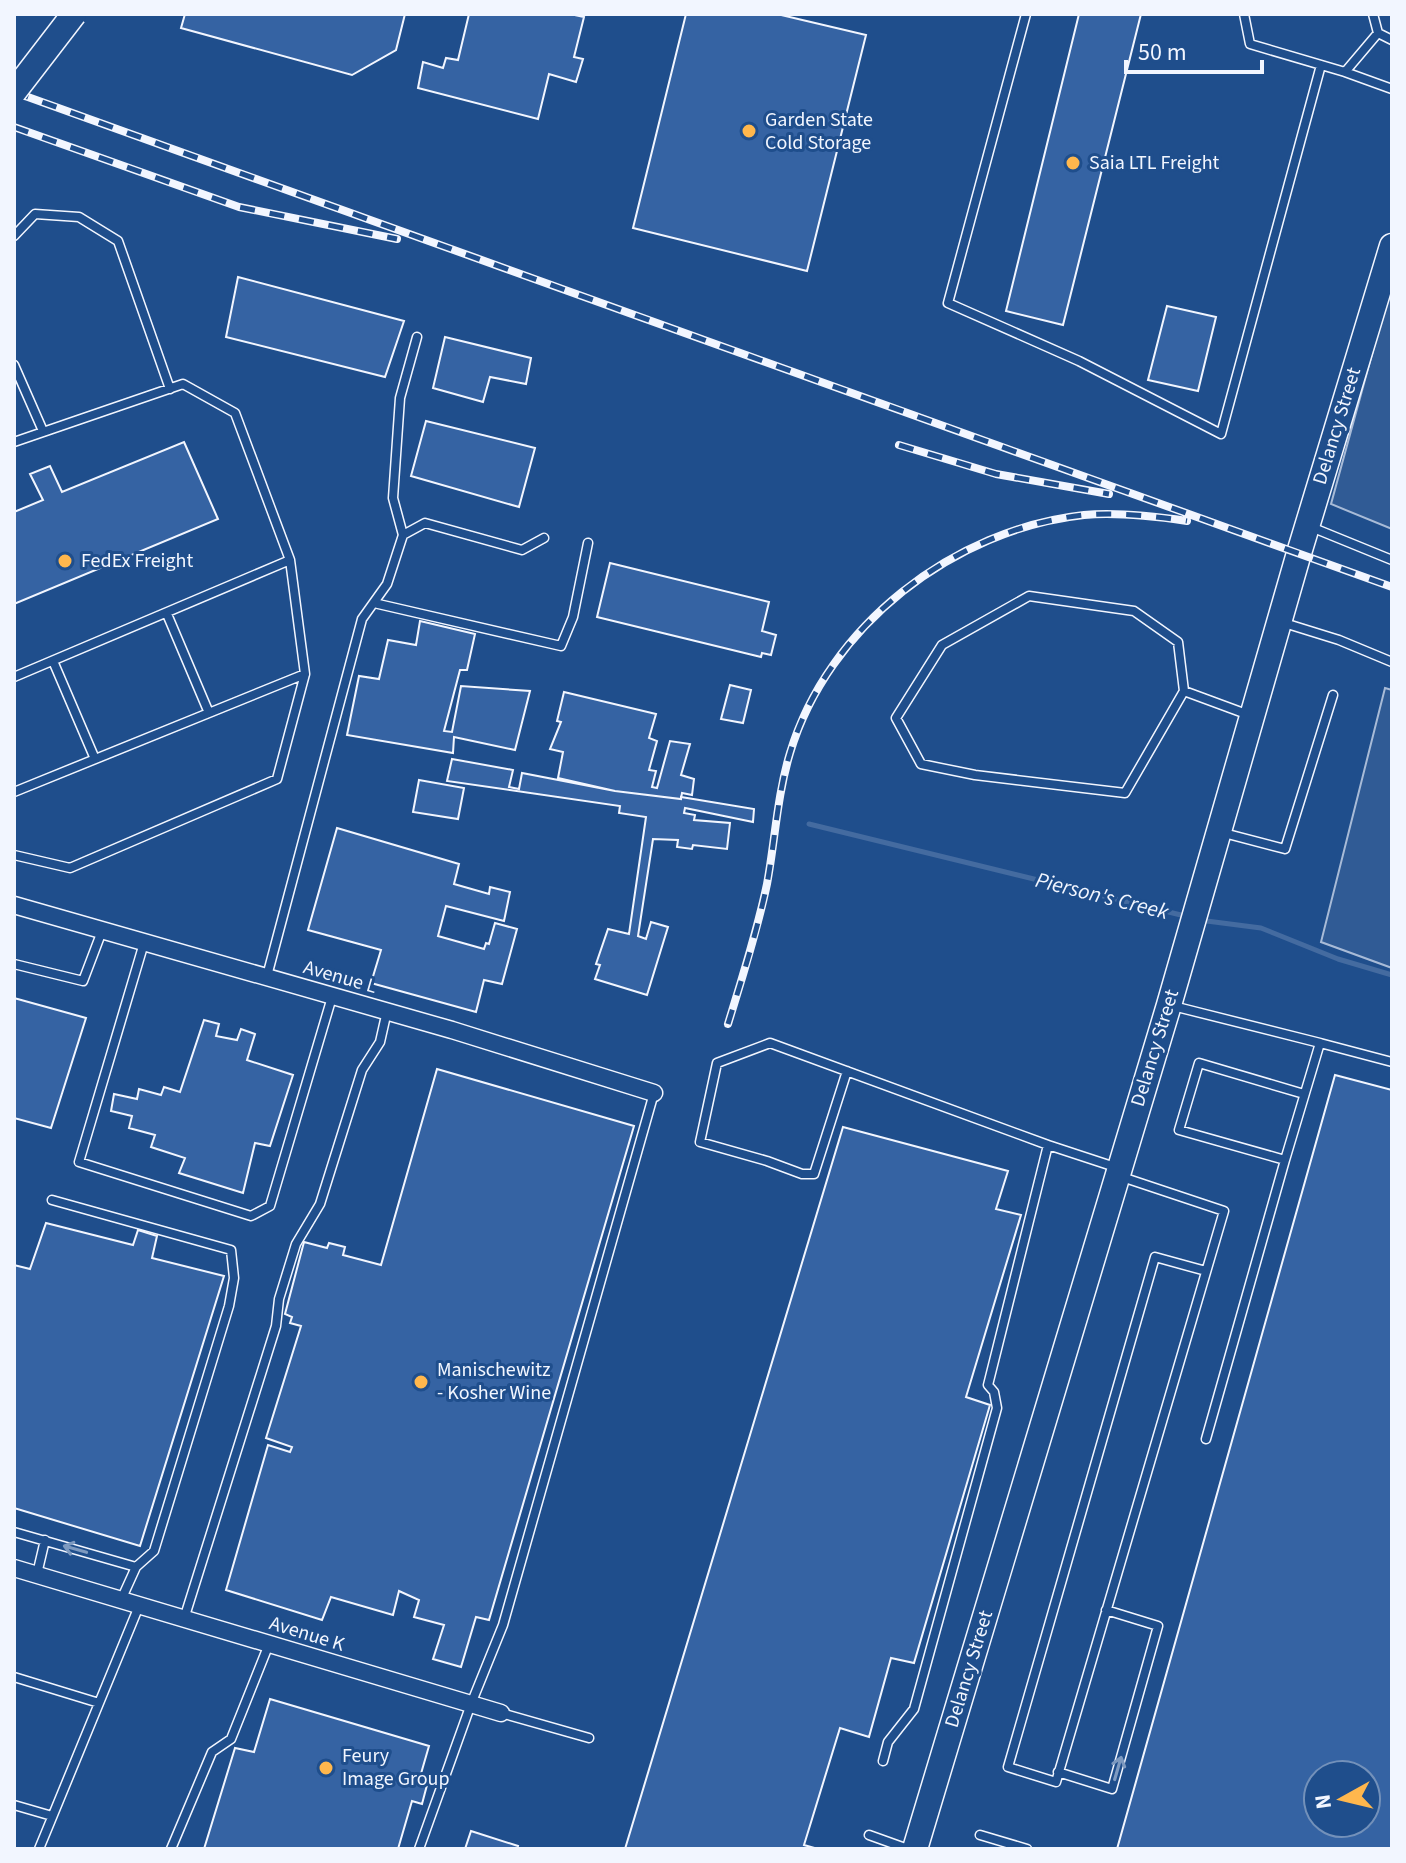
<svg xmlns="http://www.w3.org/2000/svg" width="1406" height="1863" font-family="'Source Sans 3',sans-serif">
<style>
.built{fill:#305b95;stroke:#a8bbd7;stroke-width:2}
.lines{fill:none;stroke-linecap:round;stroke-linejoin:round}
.stream{stroke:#446ba0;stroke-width:5}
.building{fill:#3563a3;stroke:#f2f6ff;stroke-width:2;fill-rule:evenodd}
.lane-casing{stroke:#f2f6ff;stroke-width:11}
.street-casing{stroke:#f2f6ff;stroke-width:19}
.secondary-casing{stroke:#f2f6ff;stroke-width:27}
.lane{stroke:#1f4e8c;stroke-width:8}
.street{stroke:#1f4e8c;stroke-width:16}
.secondary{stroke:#1f4e8c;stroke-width:24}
.rail-casing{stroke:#f2f6ff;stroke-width:8}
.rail{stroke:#1f4e8c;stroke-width:5;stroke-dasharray:15;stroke-linecap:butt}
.secondary-bridge-casing{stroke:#f2f6ff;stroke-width:27;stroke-linecap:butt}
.secondary-bridge{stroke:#1f4e8c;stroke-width:24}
.oneway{stroke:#7e9ac0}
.poi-dot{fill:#ffb74d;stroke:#1f4e8c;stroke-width:3}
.labels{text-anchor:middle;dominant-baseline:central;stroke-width:6;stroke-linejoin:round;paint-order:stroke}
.poi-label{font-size:20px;fill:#f2f6ff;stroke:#1f4e8c;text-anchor:start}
.street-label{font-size:20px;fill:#f2f6ff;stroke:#1f4e8c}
.water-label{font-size:22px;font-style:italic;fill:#f2f6ff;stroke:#1f4e8c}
</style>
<rect width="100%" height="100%" fill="#1f4e8c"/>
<path class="built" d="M1392 281V529L1331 504Z
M1385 688 1392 690V968L1321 942Z"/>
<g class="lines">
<path class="stream" d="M809 824 1185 916
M1199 920 1261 928 1338 959 1392 975"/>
</g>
<path class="building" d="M185 14H405L396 50 352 75 181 28Z
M469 14H570L584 17 574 57 583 59 576 82 549 74 538 119 418 88 423 62 443 68 446 58 458 60Z
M686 14H777L866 35 807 271 633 228Z
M1079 14H1141L1063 325 1006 311Z
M238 277 404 321 385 377 226 337Z
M1167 306 1216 317 1198 391 1148 380Z
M445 337 531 358 526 384 490 377 483 402 433 388Z
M426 421 535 448 519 507 411 476Z
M184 442 218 519 14 604V512L43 500 30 474 50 466 62 492Z
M610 563 769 602 762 631 776 635 771 655 762 653 761 657 597 617Z
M420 621 475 634 467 670H460L444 731 452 732 461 686 530 691 515 750 454 737 453 753 347 735 359 676 379 679 388 640 416 645Z
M730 685 751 690 743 723 721 719Z
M564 692 656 714 649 738 657 741 649 770 656 771 652 787 657 788 670 741 690 744 681 775 694 779 692 795 682 793 681 799 615 791 558 778 563 752 550 749 561 722 557 721Z
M452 759 513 770 509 787 519 789 522 773 615 791 681 799V797L754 809 753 822 685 808 684 813 695 815 694 820 730 823 727 849 693 845 692 849 677 847 678 840 653 839 638 936 646 939 651 922 668 927 647 995 595 979 600 965 596 964 608 929 629 934 646 817 619 813 620 806 447 781Z
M419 780 464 788 458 819 413 812Z
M337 828 459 864 454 884 489 894 490 887 510 892 504 921 446 906 438 936 484 949 486 943 489 944 495 923 517 929 502 984 484 980 476 1012 371 983 381 950 308 930Z
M14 998 86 1018 51 1128 14 1118Z
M204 1020 219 1024 216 1036 237 1040 241 1029 255 1034 247 1060 293 1075 270 1146 255 1143 243 1193 179 1173 185 1158 151 1147 155 1135 129 1128 132 1116 111 1111 114 1094 137 1099 139 1089 161 1095 164 1087 180 1092Z
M437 1069 634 1126 489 1620 476 1617 461 1667 433 1659 444 1625 414 1617 419 1600 399 1591 393 1615 331 1597 322 1620 226 1590 268 1445 290 1452 292 1447 266 1438 301 1326 290 1323 292 1317 285 1314 304 1242 327 1248 329 1243 345 1247 343 1255 381 1265Z
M1335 1075 1392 1090V1849H1117ZM1318 1775H1366V1823H1318Z
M843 1127 1008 1171 996 1209 1021 1215 966 1397 990 1405 914 1663 891 1658 869 1737 840 1728 804 1845 818 1849H625Z
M46 1223 133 1245 138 1230 157 1236 152 1258 224 1276 140 1546 14 1508V1265L30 1269Z
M270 1699 429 1746 418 1784 427 1785 422 1804 412 1801 398 1849H204L235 1748 254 1752Z
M471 1831 518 1846 517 1849H465Z"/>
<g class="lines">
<g class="lane-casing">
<path id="lane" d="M1026 14 948 303 1079 361 1221 434 1321 65
M1244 14 1250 44 1345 72
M1373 14 1378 33 1392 40
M1378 33 1345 72 1392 89
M14 236 35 214 79 217 118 241 170 389
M14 365 43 431
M14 442 183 384 235 413 290 560 14 677
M1311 527 1392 560
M403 535 393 498 400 398 417 337
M290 560 305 674
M374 603 561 646 573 617 588 543
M167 614 209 713
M1281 622 1339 640 1392 662
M53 661 95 759
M1184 691 1125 793 975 775 921 764 896 718 942 645 1029 596 1134 611 1178 642 1184 691 1249 715
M14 792 305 674 277 779 70 868 14 855
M1220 832 1285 849 1333 695
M144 943 79 1162 251 1216 270 1206 332 997
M14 964 83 981 102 931
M267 976 362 619 387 584 403 535 425 523 522 550 544 538
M1173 1006 1320 1043 1285 1160 1179 1130 1199 1063 1304 1094
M1320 1043 1392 1062
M847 1071 814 1174H802L767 1161 700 1142 717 1063 770 1043 1048 1145 988 1385 994 1392 997 1408 914 1709 888 1742 883 1761
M1048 1145 1115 1167
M1122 1177 1224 1211 1056 1782 1008 1767 1155 1257 1206 1271
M52 1200 231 1250 234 1278 229 1306 154 1551 136 1567 121 1600
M1206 1439 1285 1160
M14 1532 136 1567
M37 1574 45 1540
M184 1619 276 1326 279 1299 296 1244 320 1204 362 1070 380 1042 387 1011
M14 1677 99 1703
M501 1713 589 1738
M1058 1772 1112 1789 1158 1626 1106 1610
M14 1805 52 1816
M869 1835 908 1849
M980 1835 1027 1849
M39 1849 139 1606
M171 1849 212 1752 231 1739 269 1644
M419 1849 471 1704 503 1625 654 1093"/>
</g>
<g class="street-casing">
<path id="street" d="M14 905 452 1030 654 1093
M14 1568 501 1713"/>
</g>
<g class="secondary-casing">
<path id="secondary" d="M915 1849 1169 1005 1299 553 1392 246"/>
</g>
<use href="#lane" class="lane"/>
<use href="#street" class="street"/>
<use href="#secondary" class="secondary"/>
<g class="rail-casing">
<path id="rail" d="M14 92 1392 587
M14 127 239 207 397 239
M899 445 996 474 1109 494
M728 1024C742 978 757 932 767 884 775 841 777 796 790 753 828 626 954 529 1084 515 1118 512 1153 516 1187 521"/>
</g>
<use href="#rail" class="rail"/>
<g class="secondary-bridge-casing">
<path id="secondary-bridge" d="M14 92 74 14"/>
</g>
<use href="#secondary-bridge" class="secondary-bridge"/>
</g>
<defs><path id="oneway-shaft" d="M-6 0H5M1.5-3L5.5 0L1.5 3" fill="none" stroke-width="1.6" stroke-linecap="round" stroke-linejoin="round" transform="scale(2)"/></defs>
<g class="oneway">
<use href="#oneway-shaft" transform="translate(75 1549) rotate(-164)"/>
<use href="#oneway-shaft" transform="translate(1118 1768) rotate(-74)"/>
</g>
<g class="poi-dot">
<circle cx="749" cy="131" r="8"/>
<circle cx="1073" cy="163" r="8"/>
<circle cx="65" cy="561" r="8"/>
<circle cx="421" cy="1382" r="8"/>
<circle cx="326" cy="1768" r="8"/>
</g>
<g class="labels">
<g class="poi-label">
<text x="765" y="120">Garden State<tspan x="765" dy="23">Cold Storage</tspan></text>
<text x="1089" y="163">Saia LTL Freight</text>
<text x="81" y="561">FedEx Freight</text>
<text x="437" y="1370">Manischewitz<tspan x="437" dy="23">- Kosher Wine</tspan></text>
<text x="342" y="1756">Feury<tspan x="342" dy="23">Image Group</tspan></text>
</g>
<g class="street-label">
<text transform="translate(1337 426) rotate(-73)">Delancy Street</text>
<text transform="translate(340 977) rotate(16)">Avenue L</text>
<text transform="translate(1155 1048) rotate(-73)">Delancy Street</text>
<text transform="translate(307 1634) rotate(17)">Avenue K</text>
<text transform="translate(969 1669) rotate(-73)">Delancy Street</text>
</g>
<g class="water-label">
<text transform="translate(1102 896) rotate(14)">Pierson's Creek</text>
</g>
</g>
<rect width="1406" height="1863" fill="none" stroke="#f2f6ff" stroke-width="32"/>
<g transform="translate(1342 1799) rotate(262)"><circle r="38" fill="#1f4e8c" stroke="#7391ba" stroke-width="2"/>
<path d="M0-6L14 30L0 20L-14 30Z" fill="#ffb74d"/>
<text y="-12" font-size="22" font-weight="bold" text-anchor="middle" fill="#f2f6ff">N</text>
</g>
<path d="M1126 60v12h136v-12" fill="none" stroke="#f2f6ff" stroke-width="4"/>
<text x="1138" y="60" font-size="24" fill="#f2f6ff" stroke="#1f4e8c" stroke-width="6" paint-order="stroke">50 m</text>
</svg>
